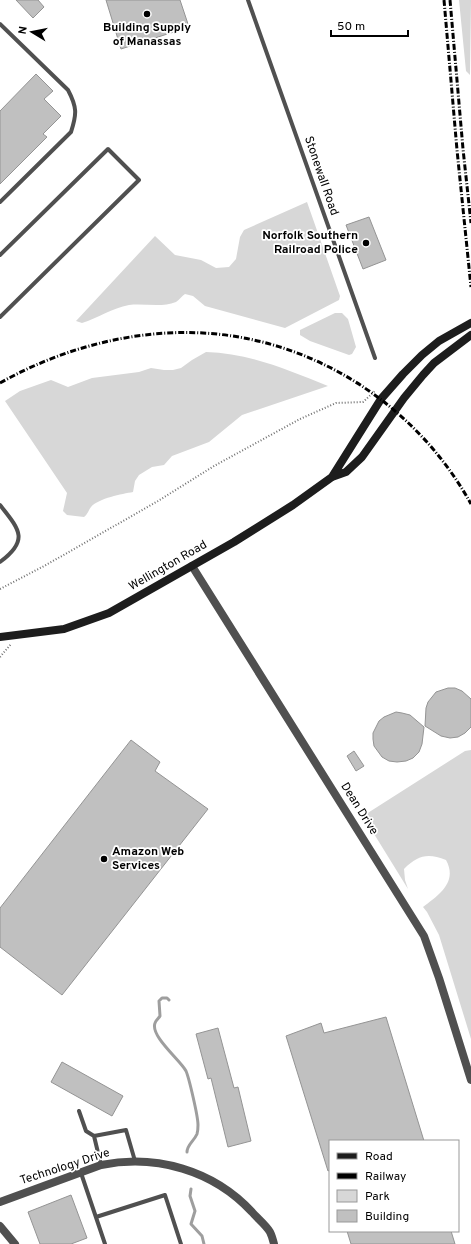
<svg xmlns="http://www.w3.org/2000/svg" width="471" height="1244" font-family="Overpass,sans-serif">
<style>
.green{fill:#d7d7d7}
.lines{fill:none;stroke-linecap:round;stroke-linejoin:round}
.stream{stroke:#9e9e9e;stroke-width:3}
.building{fill:#c0c0c0;stroke:#949494}
.path{stroke:#727272;stroke-width:2;stroke-dasharray:1 2;stroke-linecap:butt}
.service{stroke:#505050;stroke-width:4}
.minor{stroke:#505050;stroke-width:8}
.secondary{stroke:#1d1d1d;stroke-width:8}
.rail{stroke:#000;stroke-width:3;stroke-dasharray:6 2 1 2;stroke-linecap:butt}
.poi-dot{fill:#000;stroke:#fff;stroke-width:1.5}
.labels{text-anchor:middle;dominant-baseline:central;stroke-width:3.5;stroke-linejoin:round;paint-order:stroke}
.poi-label{font-size:12px;font-weight:bold;fill:#000;stroke:#fff}
.street-label{font-size:12px;fill:#000;stroke:#fff}
</style>
<rect width="100%" height="100%" fill="#fff"/>
<path class="green" d="M459 0H471L470 75 466 71Z
M307 202 340 296 339 300 285 328 205 306 193 296 185 294C182 296 179 300 176 302 161 308 144 303 129 305 112 308 98 318 82 323L76 321 155 236 175 255 201 260 216 268 229 267 236 259 240 237 244 230Z
M335 313H342L348 319 356 347 352 354 349 355 310 341 300 335V330Z
M206 352C249 353 288 370 328 386L242 415 209 442 172 456 164 465 152 467 139 475 135 481 133 492C122 494 99 498 91 507 88 511 88 514 84 517L67 515 63 511 67 493 5 401 20 391 51 380 68 387 92 378 139 372 151 368 164 370H173L181 368 192 360Z
M471 750V1039L439 935 427 912 423 907C439 895 458 882 446 860 428 853 418 855 404 869L405 880 408 889 363 816 465 751Z"/>
<g class="lines">
<path class="stream" d="M169 1000 167 998H162L159 1001 160 1016C159 1018 156 1020 155 1023 150 1036 180 1060 186 1071 189 1078 198 1116 198 1125 198 1128 198 1131 197 1134 194 1141 187 1145 187 1152
M191 1189 190 1196 195 1211 191 1224 202 1236 204 1244"/>
</g>
<path class="building" d="M16 0H38L44 7 33 18Z
M106 0H180L189 27 121 49Z
M36 74 53 91 44 99 61 116 43 134 47 137 0 184V111Z
M369 217 386 260 363 269 346 225Z
M448 688H455L462 691 471 699V727L465 733 458 737 450 738 441 736 425 726 426 708 428 702 436 692Z
M396 712 402 713 410 715 424 727 422 744 419 752 413 758 406 761 397 762 389 761 382 757 374 746 373 739V733L379 721 384 717Z
M131 740 160 762 155 771 208 809 62 995 0 947V908Z
M354 751 364 766 356 771 347 756Z
M386 1017 424 1141H330V1170L328 1171 286 1036 321 1023 324 1033Z
M218 1028 234 1088 238 1087 251 1141 228 1147 211 1078 208 1079 196 1034Z
M62 1062 123 1096 112 1116 51 1082Z
M71 1195 87 1238 71 1244H40L28 1212Z
M347 1231H451L455 1244H351Z"/>
<g class="lines">
<path class="path" d="M0 589 46 565 158 501 214 466 300 419 336 403 363 402 376 390
M0 657 11 644"/>
<path class="service" d="M248 0 375 358
M0 24 68 90C77 107 77 114 71 132L0 202
M0 255 108 149 139 180 0 317
M0 505C19 529 30 540 0 562
M79 1111 86 1131 94 1136
M101 1165 94 1136 126 1130 135 1161
M81 1173 105 1244
M96 1217 165 1195 181 1244"/>
<path class="minor" d="M192 566 424 936 439 978 471 1080
M0 1202 101 1165C156 1154 213 1170 252 1212 257 1218 266 1225 270 1232 272 1236 273 1240 274 1244
M0 1226 15 1244"/>
<path class="secondary" d="M332 477 381 399 403 374 422 355 439 341 471 323
M0 637 64 629 109 613 234 542 293 505 332 477 346 472 362 457 404 398 423 375 434 363 471 335"/>
<path class="rail" d="M444 0 457 150 471 287
M450 0 463 149 471 223
M0 383C60 349 133 329 203 333 315 339 417 406 471 504"/>
</g>
<g class="poi-dot">
<circle cx="147" cy="14" r="4"/>
<circle cx="366" cy="243" r="4"/>
<circle cx="104" cy="859" r="4"/>
</g>
<g class="labels">
<g class="poi-label">
<text x="147" y="28">Building Supply<tspan x="147" dy="14">of Manassas</tspan></text>
<text x="358" y="236" text-anchor="end">Norfolk Southern<tspan x="358" dy="14">Railroad Police</tspan></text>
<text x="112" y="852" text-anchor="start">Amazon Web<tspan x="112" dy="14">Services</tspan></text>
</g>
<g class="street-label">
<text transform="translate(321 176) rotate(71)">Stonewall Road</text>
<text transform="translate(168 566) rotate(-30)">Wellington Road</text>
<text transform="translate(359 809) rotate(58)">Dean Drive</text>
<text transform="translate(65 1167) rotate(-18)">Technology Drive</text>
</g>
</g>
<rect x="329" y="1140" width="130" height="92" fill="#ffffff" stroke="#999999"/>
<rect x="337" y="1153" width="20" height="6" fill="#1d1d1d" stroke="#999999"/>
<text x="365" y="1160" font-size="12" fill="#000000">Road</text>
<rect x="337" y="1173" width="20" height="6" fill="#000000" stroke="#999999"/>
<text x="365" y="1180" font-size="12" fill="#000000">Railway</text>
<rect x="337" y="1190" width="20" height="12" fill="#d7d7d7" stroke="#999999"/>
<text x="365" y="1200" font-size="12" fill="#000000">Park</text>
<rect x="337" y="1210" width="20" height="12" fill="#c0c0c0" stroke="#999999"/>
<text x="365" y="1220" font-size="12" fill="#000000">Building</text>
<g transform="translate(32 32) rotate(280)" stroke="#ffffff" stroke-width="3" paint-order="stroke">
<path d="M0-3L7 15L0 10L-7 15Z" fill="#000000"/>
<text y="-6" font-size="11" font-weight="bold" text-anchor="middle" fill="#000000">N</text>
</g>
<path d="M331 30v6h77v-6" fill="none" stroke="#000000" stroke-width="2"/>
<text x="337" y="30" font-size="12" fill="#000000" stroke="#ffffff" stroke-width="3" paint-order="stroke">50 m</text>
</svg>
